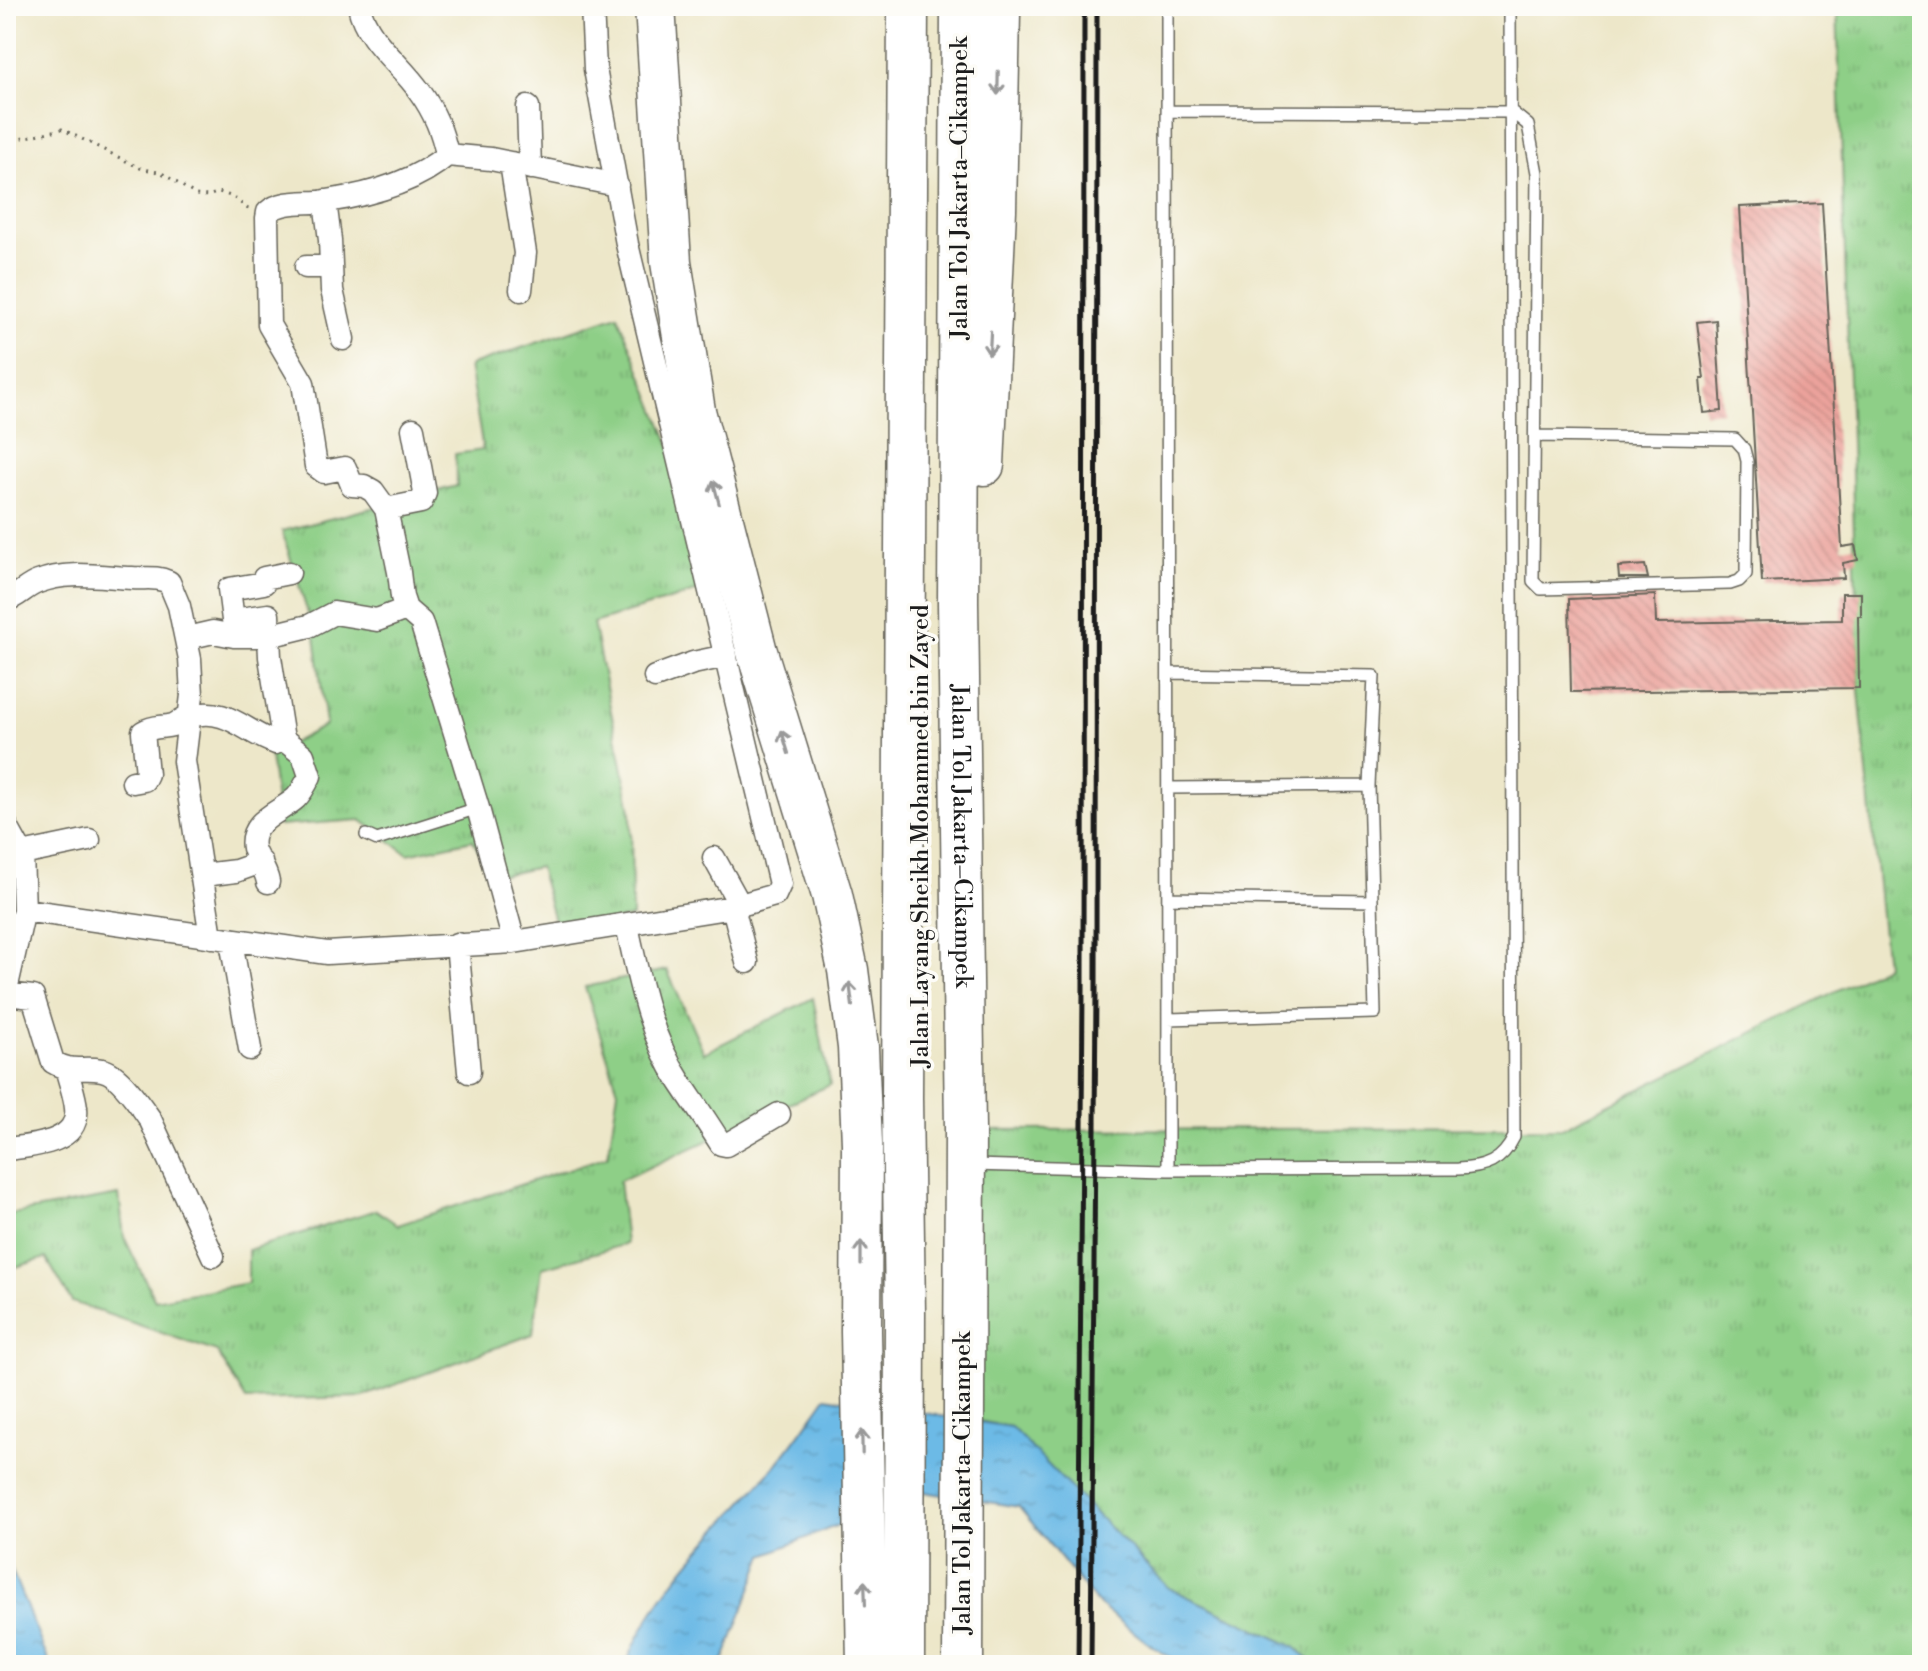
<svg xmlns="http://www.w3.org/2000/svg" width="1928" height="1671" font-family="'Libre Bodoni',serif">
<style>
.grass{fill:url(#grass-tufts);stroke:#557652;stroke-width:2}
.water{fill:url(#water-ripples);stroke:#446b81;stroke-width:2}
.building{fill:url(#building-back-hatch)}
.lines{fill:none;stroke-linecap:round;stroke-linejoin:round}
.service-casing{stroke:#656359;stroke-width:14}
.minor-casing{stroke:#656359;stroke-width:25}
.motorway-casing{stroke:#656359;stroke-width:43}
.path{stroke:#656359;stroke-width:3;stroke-dasharray:2 6;stroke-linecap:butt}
.service{stroke:#fff;stroke-width:11}
.minor{stroke:#fff;stroke-width:22}
.motorway{stroke:#fff;stroke-width:40}
.rail{stroke:#1c1c1c;stroke-width:5}
.oneway{stroke:#999}
.labels{text-anchor:middle;dominant-baseline:central;stroke-width:7;stroke-linejoin:round;paint-order:stroke}
.street-label{font-size:24px;fill:#1c1c1c;stroke:#fdfcf7}
</style>
<defs>
<pattern id="grass-tufts" width="24" height="20" patternUnits="userSpaceOnUse" patternTransform="scale(2)"><rect width="24" height="20" fill="#8ecf87"/><path d="M3 7l-1-3M5 7V3M7 7l1-3M15 17l-1-3M17 17v-4M19 17l1-3" fill="none" stroke="#7ab174"/></pattern>
<pattern id="water-ripples" width="26" height="14" patternUnits="userSpaceOnUse" patternTransform="scale(2)"><rect width="26" height="14" fill="#6cbae6"/><path d="M2 4q2-2 4 0t4 0M15 11q2-2 4 0t4 0" fill="none" stroke="#5d9fc5"/></pattern>
<pattern id="building-back-hatch" width="6" height="6" patternUnits="userSpaceOnUse" patternTransform="scale(2)"><rect width="6" height="6" fill="#eba29b"/><path d="M-1 5l2 2M0 0l6 6M5-1l2 2" fill="none" stroke="#c98b85"/></pattern>
</defs>
<rect width="100%" height="100%" fill="#fdfcf7"/>
<filter id="ink" filterUnits="userSpaceOnUse"><feTurbulence type="fractalNoise" baseFrequency=".0125" numOctaves="2"/><feDisplacementMap in="SourceGraphic" scale="16" xChannelSelector="R" yChannelSelector="G"/><feConvolveMatrix kernelMatrix="1 2 1 2 8 2 1 2 1" color-interpolation-filters="sRGB"/></filter>
<filter id="wash" filterUnits="userSpaceOnUse"><feTurbulence type="fractalNoise" baseFrequency=".006" numOctaves="4" result="noise"/><feDisplacementMap in="SourceGraphic" scale="32" xChannelSelector="R" yChannelSelector="G"/><feGaussianBlur stdDeviation="1.8" result="paint"/><feColorMatrix in="noise" values="0 0 0 0 0 0 0 0 0 0 0 0 0 0 0 0 0 1.4 0 .05"/><feComposite in="paint" operator="in"/></filter>
<g filter="url(#wash)">
<rect width="100%" height="100%" fill="#ede7c9"/>
<path class="grass" d="M1837 6H1922V1665H1317L1293 1646 1169 1588 1010 1427 963 1418 965 1130 1562 1128 1886 966 1859 691Z
M618 315 725 583 593 623 631 810 632 917 557 931 539 867 493 877 473 840 408 854 361 820 279 826 270 755 326 725 315 636 282 531 457 486 455 454 483 450 469 366Z
M667 970 704 1053 813 998 830 1085 619 1181 626 1244 542 1268 533 1334 362 1397 246 1400 217 1352 72 1302 46 1258 6 1270V1215L119 1195 124 1237 155 1300 248 1283V1250L376 1210 398 1225 608 1156 618 1090 585 987Z"/>
<path class="water" d="M826 1397 1011 1427 1169 1588 1293 1646 1317 1665H1184L1153 1647 1099 1605 1019 1507 848 1480 843 1523 764 1555 725 1657 718 1665H626C656 1586 722 1528 775 1466 794 1444 810 1419 826 1397Z
M6 1556 50 1665H12L6 1654Z"/>
<g id="blocks">
<path class="building" d="M1822 203 1842 547 1855 545 1858 560 1843 563 1844 578 1762 582 1740 207Z
M1716 320 1722 411 1704 413 1701 379H1704L1697 322Z
M1645 565 1648 578H1619L1618 567Z
M1842 593H1861V616H1858L1859 688 1571 692 1569 599 1655 595 1656 623 1842 620Z"/>
</g>
</g>
<g filter="url(#ink)">
<use href="#blocks" fill-opacity="0" stroke="#656359" stroke-width="2"/>
<g class="lines">
<g class="service-casing">
<path id="service" d="M1167 6 1168 1170
M1167 111 1512 112 1528 125 1537 173 1533 581 1541 589 1730 584 1739 581 1746 574 1747 461 1744 449 1735 439 1535 436
M1168 673 1374 676 1369 786 1375 1013 1168 1019
M1168 788 1369 786
M366 835 377 840 478 808
M1168 898 1371 901
M973 1165 1168 1170 1458 1169C1485 1168 1502 1162 1514 1137L1510 6"/>
</g>
<g class="minor-casing">
<path id="minor" d="M359 6C366 41 401 64 420 92 433 110 443 133 447 155
M528 107 530 168
M511 163 525 253 521 290
M325 201 330 240 332 290 343 339
M306 267H331
M386 509 421 502 425 493 413 429
M6 600C18 597 26 586 38 582 68 570 102 577 132 578 147 579 155 576 169 582L179 606 190 659 192 695 184 761 211 937
M187 638 213 632 234 636H268L309 626 334 613 377 620 406 609
M655 677 693 663 726 656
M133 782 144 780 147 774 143 732C154 725 162 728 173 725 179 723 184 717 190 716 228 706 245 733 276 743L283 739 270 657 268 615 233 620 229 589 264 583V578L289 573
M6 825 22 854 24 910 6 990
M22 854 89 840
M714 858 740 905
M203 875 236 871 261 862
M268 882C265 866 256 860 253 848 248 821 281 812 296 798 302 792 306 784 310 776L303 755 283 739
M733 907 747 962
M24 910 327 953 514 942 733 907 775 895 780 884 627 244 595 69 592 6
M627 926C639 980 649 1035 680 1082 694 1103 708 1123 721 1144L726 1145 779 1114
M231 941 250 1049
M514 942 478 808 421 622 406 609 402 597 399 572 386 509 373 491 364 486 352 485 345 468 324 472 316 466 303 383 269 325 267 218 268 212C283 199 308 204 327 201 368 195 416 182 447 155L491 159 617 185
M457 944 469 1072
M6 994 33 997 53 1062C73 1074 81 1066 102 1070 118 1072 141 1106 150 1119L213 1256
M6 1149C30 1146 80 1144 76 1108 75 1096 70 1083 67 1071"/>
</g>
<g class="motorway-casing">
<g id="motorway">
<path d="M655 6 671 262 695 411 757 652 832 895 848 970 858 1047 862 1144 861 1331 867 1665"/>
<path id="s1" d="M961 6 958 602 965 1130 963 1665"/>
<path d="M984 465 996 210 1000 13 996 6"/>
<path d="M904 1665 905 1313 902 1098 908 6"/>
</g>
</g>
<path class="path" d="M6 142 62 129 140 168 162 173 196 195 208 196 219 192 233 197 248 209"/>
<use href="#service" class="service"/>
<use href="#minor" class="minor"/>
<use href="#motorway" class="motorway"/>
<path class="rail" d="M1078 1665 1083 990 1084 6
M1091 1665 1096 991 1097 6"/>
</g>
<defs><path id="oneway-shaft" d="M-6 0H5M1.5-3L5.5 0L1.5 3" fill="none" stroke-width="1.6" stroke-linecap="round" stroke-linejoin="round" transform="scale(2)"/></defs>
<g class="oneway">
<use href="#oneway-shaft" transform="translate(998 83) rotate(91)"/>
<use href="#oneway-shaft" transform="translate(990 343) rotate(93)"/>
<use href="#oneway-shaft" transform="translate(716 492) rotate(-105)"/>
<use href="#oneway-shaft" transform="translate(785 742) rotate(-107)"/>
<use href="#oneway-shaft" transform="translate(851 994) rotate(-97)"/>
<use href="#oneway-shaft" transform="translate(861 1253) rotate(-90)"/>
<use href="#oneway-shaft" transform="translate(862 1442) rotate(-91)"/>
<use href="#oneway-shaft" transform="translate(865 1593) rotate(-92)"/>
</g>
</g>
<g class="labels">
<g class="street-label">
<text transform="translate(960 188) rotate(-90)">Jalan Tol Jakarta–Cikampek</text>
<text transform="translate(921 836) rotate(-90)">Jalan Layang Sheikh Mohammed bin Zayed</text>
<text stroke="none"><textPath href="#s1" startOffset="830">Jalan Tol Jakarta–Cikampek</textPath></text>
<text transform="translate(963 1483) rotate(-90)">Jalan Tol Jakarta–Cikampek</text>
</g>
</g>
<rect width="1928" height="1671" fill="none" stroke="#fdfcf7" stroke-width="32"/>
</svg>
